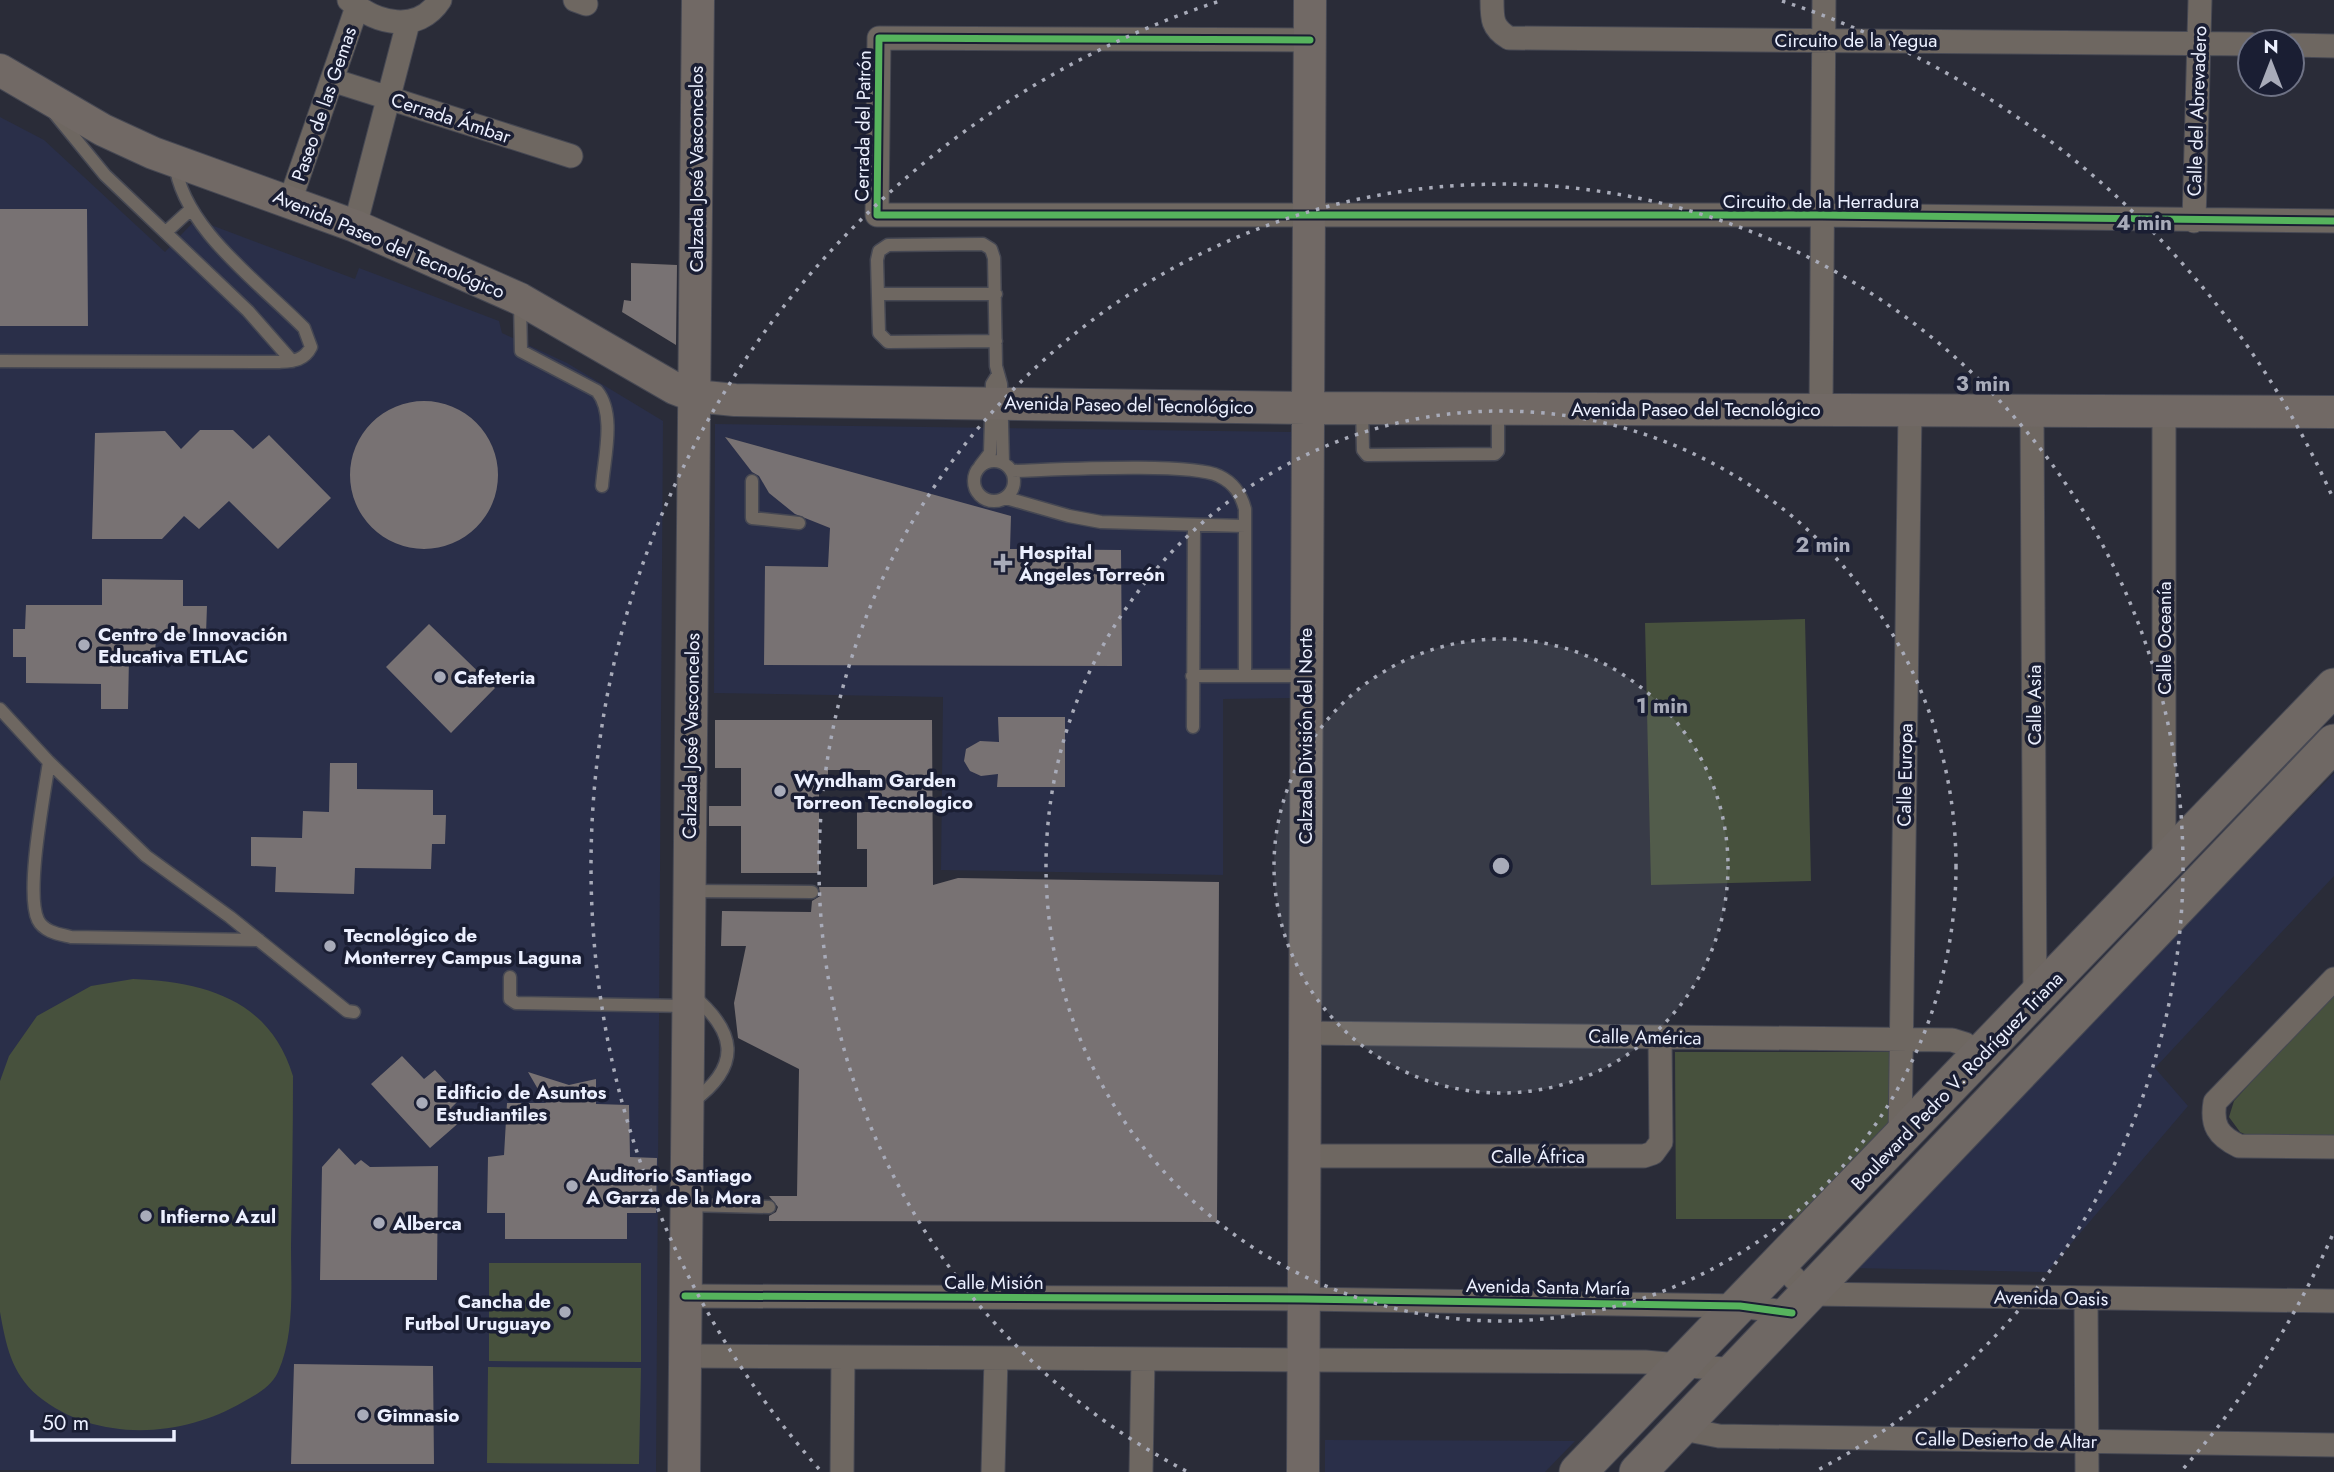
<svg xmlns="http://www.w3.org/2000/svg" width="2334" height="1472" font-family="Jost,sans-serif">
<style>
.built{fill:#2a2f49}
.green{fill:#47513d}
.building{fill:#787273}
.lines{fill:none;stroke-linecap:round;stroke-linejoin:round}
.lane-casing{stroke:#464853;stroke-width:15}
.street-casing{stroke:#464853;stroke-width:25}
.secondary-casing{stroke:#464853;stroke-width:34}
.primary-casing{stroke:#464853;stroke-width:39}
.lane{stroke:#6e6761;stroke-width:12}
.street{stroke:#6e6761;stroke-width:23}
.secondary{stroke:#716965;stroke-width:32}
.primary{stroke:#6f6864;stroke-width:37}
.cycleway-casing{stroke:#1a1e33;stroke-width:11}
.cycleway{stroke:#56b35d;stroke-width:7}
.ring{fill:none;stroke:#a8abb9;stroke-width:3.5;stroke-dasharray:3.5 7}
.poi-dot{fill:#a8abb9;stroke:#1a1e33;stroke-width:2.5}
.labels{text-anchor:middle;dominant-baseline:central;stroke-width:7;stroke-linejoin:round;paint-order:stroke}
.street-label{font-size:19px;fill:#ecf0ff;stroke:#1a1e33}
.poi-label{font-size:19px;font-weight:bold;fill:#ecf0ff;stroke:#1a1e33;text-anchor:start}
.centre{fill:#a8abb9;stroke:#1a1e33;stroke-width:3.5}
.ring-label{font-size:21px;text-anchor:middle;font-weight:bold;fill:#a8abb9;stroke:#1a1e33;stroke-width:7;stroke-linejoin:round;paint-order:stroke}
</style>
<rect width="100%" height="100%" fill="#2a2c38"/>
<path class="built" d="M0 117 44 140 165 252 198 217 211 225 355 279 359 268 499 321 502 333 567 363 663 421 656 1472 0 1470Z
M715 424 1292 432V698L1223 699V875L941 870 943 697 714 693Z
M2334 773V876L2155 1068 2188 1106 2047 1272 1852 1268Z
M1325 1440 1575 1441 1545 1472H1325Z"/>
<path class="green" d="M1805 619 1811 881 1651 885 1645 623Z
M133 979C206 982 270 1000 293 1076 293 1133 292 1189 291 1246 291 1285 295 1335 278 1372 271 1387 257 1394 243 1402 182 1438 96 1443 38 1396 11 1373 6 1345 0 1312V1081L9 1056 37 1016 91 986Z
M2334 991V1136H2249L2240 1132 2229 1117 2234 1101Z
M1675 1052H1891V1122L1796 1219H1676Z
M489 1263H641V1362L489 1361Z
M488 1367 641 1368 639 1464 487 1463Z"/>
<path class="building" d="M0 209H87L88 326H0Z
M631 263 677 265 676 345 622 312 624 300 631 301Z
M350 475a74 74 0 1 1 148 0a74 74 0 1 1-148 0Z
M200 430H233L253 449 269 435 331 498 278 549 229 501 199 529 184 516 162 539H92L95 433 165 431 181 449Z
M725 437 1011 516 1010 549 1121 550 1122 666 764 665 765 566 828 567 830 528 795 514 769 493 759 476 752 472Z
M102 579 183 580V606H207L206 634 156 633 155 658 129 657 128 709H101V684L26 683V657H13V629H25L26 605H102Z
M429 624 495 688 451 733 386 667Z
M998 717H1065V787H997L998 774 981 776 970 771 964 761 966 749 980 741 999 742Z
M715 720H932L933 885 958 878 1219 882 1217 1222 769 1221V1216L776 1212 778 1207 769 1196H797L799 1069 738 1038 734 1003 746 946H721L722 911 811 912 812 901 820 896 819 887H867V849H857V812H870V770H828V775H819V873H741V826H709V806H741V768H715Z
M330 763H357V789L433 790V815H446L445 844H432L431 869 355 868 354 894 275 892 276 867 251 866V837L302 838 303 811 329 812Z
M402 1056 424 1079 435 1070 461 1098 451 1108 462 1120 430 1148 371 1084Z
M528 1072 569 1085 596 1079V1104L629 1105 630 1157 657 1158 656 1213H627V1239H505V1213H487L488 1157 504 1155 507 1103H546Z
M339 1148 355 1165 361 1160 370 1167 438 1166 437 1280H320L322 1167Z
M294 1364 433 1366 434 1464H291Z"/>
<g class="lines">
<g class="lane-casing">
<path id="lane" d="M55 114 105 175 248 311 292 361
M166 232 190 210
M878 294H996
M520 302 521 351 597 391C616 414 604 458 602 486
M996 341 888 342 879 333 877 260 879 251 888 245 983 244 991 249 994 258 996 366 1001 384 1003 463
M0 361 279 362C293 361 304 361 311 347L304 328C261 284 181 227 175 162
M1362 408 1363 450 1367 455 1495 454 1498 451V410
M974 481a20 20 0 1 1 40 0a20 20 0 1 1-40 0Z
M980 466 990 453 992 384 997 376
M1012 471C1051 470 1191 462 1219 476 1234 483 1241 494 1245 509V676
M752 481V518L799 523
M1006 498 1069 516 1101 522 1245 526
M1192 676H1305
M0 709 49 762 146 856 230 917 347 1011 354 1012
M1193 727 1194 526
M49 762C44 796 25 893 38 920 44 932 59 934 71 937L259 940
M689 891 812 892
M510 977V999L516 1003 688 1006
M691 994C736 1031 743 1065 692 1102
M686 1205 769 1207"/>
</g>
<g class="street-casing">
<path id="street" d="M349 0C376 24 418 34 440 0
M575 0 586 4
M1492 0C1492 19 1492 28 1509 38L2250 44
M1310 40 879 38 877 215H1822L2334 221
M2292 45 2334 46
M332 80 571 156
M290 201 357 7
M2194 221 2200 0
M355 226 408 23
M1821 410 1824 0
M2032 411 2035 999
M2164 412V864
M2334 979 2215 1102C2211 1125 2218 1136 2239 1146L2334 1147
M1304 1033 1952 1040 1965 1044 1981 1056
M1900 1139 1910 411
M1304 1156H1644L1653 1153 1661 1142 1660 1037
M1781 1265 1810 1294 2334 1301
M685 1296 1303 1299 1740 1306 1792 1313
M2086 1298 2087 1472
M685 1356 1645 1362 1735 1370
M1678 1428 1719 1436 2334 1445
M842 1472 843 1357
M993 1472 996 1358
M1141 1472 1143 1359"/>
</g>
<g class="secondary-casing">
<path id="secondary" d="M0 70 103 130 153 153 355 226 520 299 674 388 695 396 735 400 1306 408 2334 412
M684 1472 698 0
M1303 1472 1310 0"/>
</g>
<g class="primary-casing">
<path id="primary" d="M1578 1472 2334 687
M1638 1472 2334 743"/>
</g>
<use href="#lane" class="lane"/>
<use href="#street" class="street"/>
<use href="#secondary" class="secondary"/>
<use href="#primary" class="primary"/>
<g class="cycleway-casing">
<path id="cycleway" d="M1310 40 879 38 877 215H1822L2334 221
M685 1296 1303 1299 1740 1306 1792 1313"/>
</g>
<use href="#cycleway" class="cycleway"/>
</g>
<circle cx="1501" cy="866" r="227" fill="#a8abb9" fill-opacity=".12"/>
<g class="ring">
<circle cx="1501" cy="866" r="227"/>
<circle cx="1501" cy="866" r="455"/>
<path d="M1186 1471A682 682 0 1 1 1816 1471"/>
<path d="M2332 1236A910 910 0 0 1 2183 1469M819 1469A910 910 0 0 1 1220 1M1782 1A910 910 0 0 1 2332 496"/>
</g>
<g class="poi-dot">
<path d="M999.5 552.5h7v7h7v7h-7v7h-7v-7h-7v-7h7z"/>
<circle cx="84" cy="645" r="7"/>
<circle cx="440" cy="677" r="7"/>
<circle cx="780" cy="791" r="7"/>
<circle cx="330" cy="946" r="7"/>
<circle cx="422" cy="1103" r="7"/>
<circle cx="572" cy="1186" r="7"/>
<circle cx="146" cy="1216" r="7"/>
<circle cx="379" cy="1223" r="7"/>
<circle cx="565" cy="1312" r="7"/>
<circle cx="363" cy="1415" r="7"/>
</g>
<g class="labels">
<g class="street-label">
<text x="1856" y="40">Circuito de la Yegua</text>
<text transform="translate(324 104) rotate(-71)">Paseo de las Gemas</text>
<text transform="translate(2197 111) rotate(-88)">Calle del Abrevadero</text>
<text transform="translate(451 118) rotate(18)">Cerrada Ámbar</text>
<text transform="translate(863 126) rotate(-89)">Cerrada del Patrón</text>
<text transform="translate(696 169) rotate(-90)">Calzada José Vasconcelos</text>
<text x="1821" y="201">Circuito de la Herradura</text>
<text transform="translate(389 244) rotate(23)">Avenida Paseo del Tecnológico</text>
<text transform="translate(1129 405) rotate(1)">Avenida Paseo del Tecnológico</text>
<text x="1696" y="409">Avenida Paseo del Tecnológico</text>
<text transform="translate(2164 638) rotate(-90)">Calle Oceanía</text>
<text transform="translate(2034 705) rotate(-90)">Calle Asia</text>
<text transform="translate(691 736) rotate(-89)">Calzada José Vasconcelos</text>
<text transform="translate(1305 736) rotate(-90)">Calzada División del Norte</text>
<text transform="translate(1905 775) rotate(-89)">Calle Europa</text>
<text transform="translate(1645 1037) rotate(1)">Calle América</text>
<text transform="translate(1957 1081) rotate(-46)">Boulevard Pedro V. Rodríguez Triana</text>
<text x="1538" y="1156">Calle África</text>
<text x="994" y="1282">Calle Misión</text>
<text transform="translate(1548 1287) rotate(1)">Avenida Santa María</text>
<text transform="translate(2051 1298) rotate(1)">Avenida Oasis</text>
<text transform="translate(2006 1440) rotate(1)">Calle Desierto de Altar</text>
</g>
<g class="poi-label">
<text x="1019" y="552">Hospital<tspan x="1019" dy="22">Ángeles Torreón</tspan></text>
<text x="98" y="634">Centro de Innovación<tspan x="98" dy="22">Educativa ETLAC</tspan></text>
<text x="454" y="677">Cafeteria</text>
<text x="794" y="780">Wyndham Garden<tspan x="794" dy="22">Torreon Tecnologico</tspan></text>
<text x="344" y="935">Tecnológico de<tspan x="344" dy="22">Monterrey Campus Laguna</tspan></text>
<text x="436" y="1092">Edificio de Asuntos<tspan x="436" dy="22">Estudiantiles</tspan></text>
<text x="586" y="1175">Auditorio Santiago<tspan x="586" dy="22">A Garza de la Mora</tspan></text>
<text x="160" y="1216">Infierno Azul</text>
<text x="393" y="1223">Alberca</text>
<text x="551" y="1301" text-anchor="end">Cancha de<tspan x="551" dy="22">Futbol Uruguayo</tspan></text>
<text x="377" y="1415">Gimnasio</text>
</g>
</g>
<circle cx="1501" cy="866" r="10" class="centre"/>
<g class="ring-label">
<text x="2144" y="230">4 min</text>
<text x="1983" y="391">3 min</text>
<text x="1823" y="552">2 min</text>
<text x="1662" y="713">1 min</text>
</g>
<g transform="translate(2271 63)"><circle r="33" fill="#1a1e33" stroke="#6e7285" stroke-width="2"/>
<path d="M0-5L12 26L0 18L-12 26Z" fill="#a8abb9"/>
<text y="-10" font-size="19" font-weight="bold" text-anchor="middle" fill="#ecf0ff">N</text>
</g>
<path d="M32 1430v10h142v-10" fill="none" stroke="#ecf0ff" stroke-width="3.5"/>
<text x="42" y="1430" font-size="21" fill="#ecf0ff" stroke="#1a1e33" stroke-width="5" paint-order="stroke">50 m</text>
</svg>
